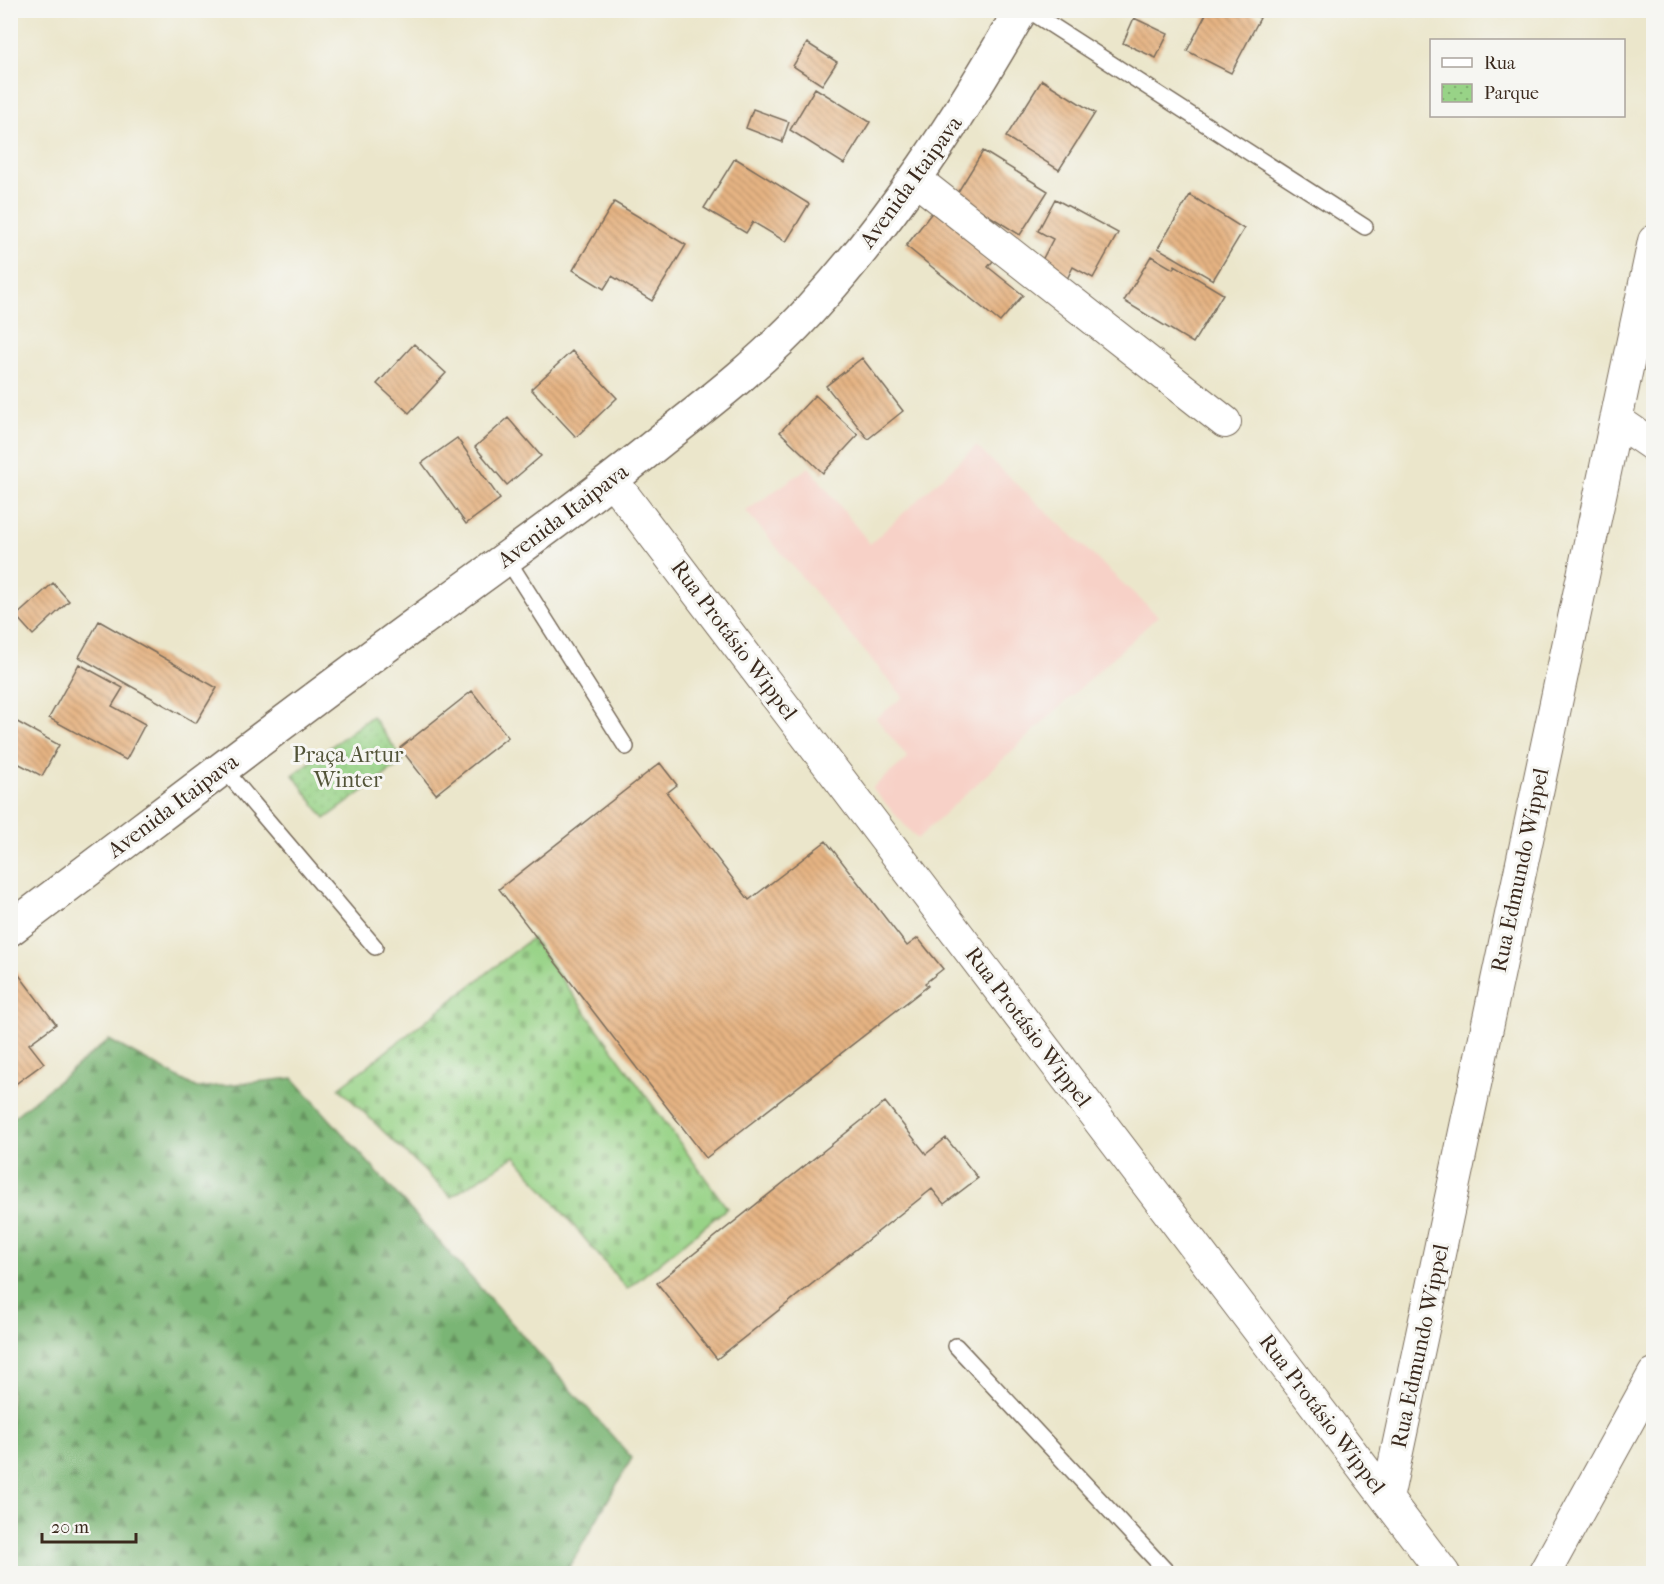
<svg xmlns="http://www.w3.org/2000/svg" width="1664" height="1584" font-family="'IM FELL French Canon',serif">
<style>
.built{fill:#f7d1c7}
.forest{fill:url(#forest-firs);stroke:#5a7049;stroke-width:1.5}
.cemetery{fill:url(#cemetery-stones);stroke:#6a7e52;stroke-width:1.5}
.park{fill:url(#park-dots);stroke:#6a7e52;stroke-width:1.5}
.building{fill:url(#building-back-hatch)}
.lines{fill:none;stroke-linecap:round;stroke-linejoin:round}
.service-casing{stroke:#796c5b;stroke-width:18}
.minor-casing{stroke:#796c5b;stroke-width:34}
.tertiary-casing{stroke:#796c5b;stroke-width:36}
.service{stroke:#fff;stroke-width:15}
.minor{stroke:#fff;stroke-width:32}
.tertiary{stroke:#fff;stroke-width:33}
.labels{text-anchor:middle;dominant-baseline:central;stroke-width:6;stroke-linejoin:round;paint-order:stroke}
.street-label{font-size:22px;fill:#3b2a1e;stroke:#f6f6f2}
.park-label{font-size:22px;fill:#525438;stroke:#f6f6f2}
</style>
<defs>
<pattern id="forest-firs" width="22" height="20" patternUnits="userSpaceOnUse" patternTransform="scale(1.5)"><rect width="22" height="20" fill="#7ab574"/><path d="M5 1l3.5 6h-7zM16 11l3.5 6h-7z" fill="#65935f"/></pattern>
<pattern id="cemetery-stones" width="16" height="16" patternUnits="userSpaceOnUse" patternTransform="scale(1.5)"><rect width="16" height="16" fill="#98d387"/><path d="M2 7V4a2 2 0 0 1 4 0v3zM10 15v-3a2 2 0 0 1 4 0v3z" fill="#84b574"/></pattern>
<pattern id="park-dots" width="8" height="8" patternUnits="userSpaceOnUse" patternTransform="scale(1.5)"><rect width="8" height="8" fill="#98d387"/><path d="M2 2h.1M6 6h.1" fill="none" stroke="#84b574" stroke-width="1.8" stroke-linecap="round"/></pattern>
<pattern id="building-back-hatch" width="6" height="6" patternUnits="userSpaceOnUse" patternTransform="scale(1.5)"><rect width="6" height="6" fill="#e6b483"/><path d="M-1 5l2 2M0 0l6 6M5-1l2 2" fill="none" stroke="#bc936b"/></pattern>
</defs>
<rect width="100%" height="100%" fill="#f6f6f2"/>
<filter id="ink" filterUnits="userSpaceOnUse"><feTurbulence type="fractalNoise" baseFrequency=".0167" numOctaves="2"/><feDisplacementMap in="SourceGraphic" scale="12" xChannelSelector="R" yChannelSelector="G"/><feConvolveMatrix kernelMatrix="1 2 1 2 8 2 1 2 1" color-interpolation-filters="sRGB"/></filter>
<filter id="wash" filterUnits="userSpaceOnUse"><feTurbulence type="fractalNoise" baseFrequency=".008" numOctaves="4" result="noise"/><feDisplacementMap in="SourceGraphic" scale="24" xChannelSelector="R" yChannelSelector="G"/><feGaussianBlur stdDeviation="1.35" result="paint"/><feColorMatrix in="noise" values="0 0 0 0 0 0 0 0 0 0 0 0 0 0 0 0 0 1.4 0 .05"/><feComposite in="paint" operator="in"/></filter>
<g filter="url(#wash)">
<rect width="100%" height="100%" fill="#ebe6cb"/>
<path class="built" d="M976 446 1158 616 917 839 872 788 908 758 876 718 903 697 746 511 809 467 870 544Z"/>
<path class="forest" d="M109 1040 197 1088 293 1078 632 1458 566 1573H11V1119Z"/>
<path class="cemetery" d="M532 938 727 1208 627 1289 515 1156 451 1197 339 1088Z"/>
<path class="park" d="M372 716 404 761 325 819 293 775Z"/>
<g id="blocks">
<path class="building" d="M1208 10H1246L1260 18 1231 73 1187 51Z
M1134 18 1168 34 1156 58 1123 43Z
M807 43 837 62 822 85 793 66Z
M1042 80 1095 113 1059 170 1006 137Z
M815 88 870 122 844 164 790 130Z
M753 109 789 122 782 142 746 128Z
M983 151 1048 191 1020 235 956 195Z
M735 158 809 204 786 242 753 222 746 233 704 208Z
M1190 195 1244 229 1213 280 1158 248Z
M1055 199 1118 233 1093 278 1073 267 1067 279 1040 264 1053 239 1038 231Z
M614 202 686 245 652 301 612 276 604 289 573 270Z
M937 206 998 255 988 267 1023 295 1000 322 906 246Z
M1151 256 1173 269 1175 265 1223 294 1193 343 1124 301Z
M414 344 446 373 409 413 377 384Z
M572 351 617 398 576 437 531 389Z
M862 358 903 411 868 439 826 386Z
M815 395 858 435 823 473 780 432Z
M508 418 541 456 507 485 475 447Z
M457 438 500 499 466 524 422 463Z
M53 583 69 601 33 635 16 616Z
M99 621 217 688 196 723 79 657Z
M79 664 123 688 112 706 145 724 126 760 49 718Z
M472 691 508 737 436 794 400 748Z
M10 718 59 745 42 776 10 759Z
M660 763 677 785 667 793 749 900 826 841 907 946 918 938 943 969 925 983 928 986 706 1158 499 889Z
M10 963 56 1024 29 1044 44 1063 10 1088Z
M885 1102 926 1154 946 1138 978 1178 944 1204 932 1189 717 1359 657 1283Z"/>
</g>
</g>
<g filter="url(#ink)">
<use href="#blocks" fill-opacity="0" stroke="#796c5b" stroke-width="1.5"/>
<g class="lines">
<g class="service-casing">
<path id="service" d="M1028 10 1365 227
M507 559 626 747
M223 768 375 947
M956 1346 1169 1574"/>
</g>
<g class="minor-casing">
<path id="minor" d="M915 179 1225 422
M1616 420 1654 446
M612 480 1444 1574
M1387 1499 1654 241
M1544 1574 1654 1374"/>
</g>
<g class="tertiary-casing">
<path id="tertiary" d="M10 929C147 826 282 722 420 621 503 561 585 502 664 438 715 398 766 358 810 310 894 218 959 118 1021 10"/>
</g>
<use href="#service" class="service"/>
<use href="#minor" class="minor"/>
<use href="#tertiary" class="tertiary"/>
</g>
</g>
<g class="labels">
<g class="street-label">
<text transform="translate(911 182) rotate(-54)">Avenida Itaipava</text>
<text transform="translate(563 516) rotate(-37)">Avenida Itaipava</text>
<text transform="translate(734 640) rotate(53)">Rua Protásio Wippel</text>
<text transform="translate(173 806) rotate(-37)">Avenida Itaipava</text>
<text transform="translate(1520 870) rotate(-78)">Rua Edmundo Wippel</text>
<text transform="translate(1028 1027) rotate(53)">Rua Protásio Wippel</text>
<text transform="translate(1420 1346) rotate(-78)">Rua Edmundo Wippel</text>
<text transform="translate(1322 1414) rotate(53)">Rua Protásio Wippel</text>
</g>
<g class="park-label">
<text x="348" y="755">Praça Artur<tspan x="348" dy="25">Winter</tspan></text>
</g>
</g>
<rect width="1664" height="1584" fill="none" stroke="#f6f6f2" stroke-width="36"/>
<rect x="1430" y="39" width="195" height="78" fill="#f6f6f2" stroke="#aba49d" stroke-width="1.5"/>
<rect x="1442" y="58" width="30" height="9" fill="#ffffff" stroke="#aba49d" stroke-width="1.5"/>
<text x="1484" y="69" font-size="18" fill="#3b2a1e">Rua</text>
<rect x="1442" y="84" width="30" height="18" fill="url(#park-dots)" stroke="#aba49d" stroke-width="1.5"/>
<text x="1484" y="99" font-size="18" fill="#3b2a1e">Parque</text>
<path d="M42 1533v9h94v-9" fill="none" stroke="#3b2a1e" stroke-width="3"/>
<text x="51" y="1533" font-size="18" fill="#3b2a1e" stroke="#f6f6f2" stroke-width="4.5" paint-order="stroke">20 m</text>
</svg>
